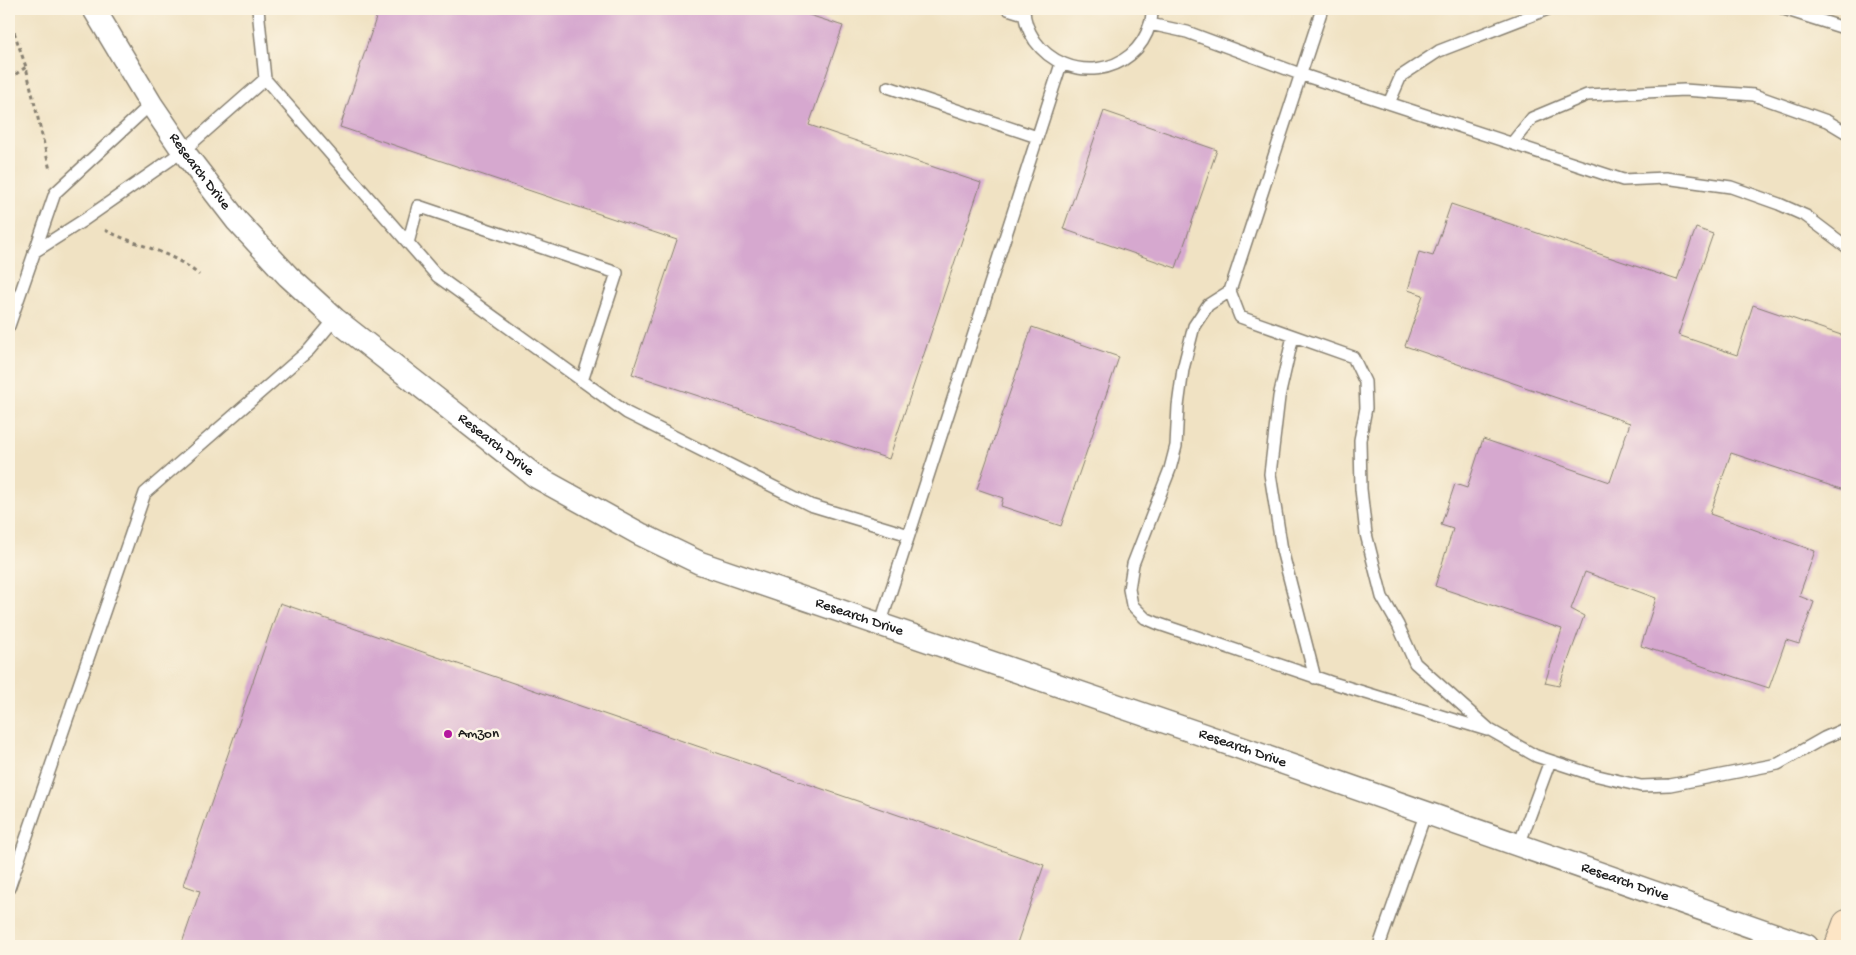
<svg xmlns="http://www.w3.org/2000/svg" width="1856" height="955" font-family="'Gochi Hand',sans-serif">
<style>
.building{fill:#d6a8cf}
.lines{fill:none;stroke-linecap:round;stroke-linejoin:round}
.lane-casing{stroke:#867f70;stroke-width:14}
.street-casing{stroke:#867f70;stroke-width:25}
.secondary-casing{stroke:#867f70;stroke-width:30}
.path{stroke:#867f70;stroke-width:3;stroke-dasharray:4 4;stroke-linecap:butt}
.lane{stroke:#fff;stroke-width:11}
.street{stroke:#fff;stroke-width:22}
.secondary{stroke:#fde5c5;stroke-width:28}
.poi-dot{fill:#b5179e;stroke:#fcf5e5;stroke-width:2}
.labels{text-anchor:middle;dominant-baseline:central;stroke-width:5;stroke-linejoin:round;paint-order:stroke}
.street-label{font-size:15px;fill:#1c1c1c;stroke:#fcf5e5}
.poi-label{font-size:15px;fill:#1c1c1c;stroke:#fcf5e5;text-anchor:start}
</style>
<rect width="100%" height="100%" fill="#fcf5e5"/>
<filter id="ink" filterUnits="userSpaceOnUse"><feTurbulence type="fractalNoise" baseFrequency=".02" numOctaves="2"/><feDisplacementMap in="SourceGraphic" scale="10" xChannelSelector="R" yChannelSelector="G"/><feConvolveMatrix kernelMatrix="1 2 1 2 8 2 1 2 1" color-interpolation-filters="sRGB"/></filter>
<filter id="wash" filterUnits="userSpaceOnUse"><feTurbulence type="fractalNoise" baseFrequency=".0096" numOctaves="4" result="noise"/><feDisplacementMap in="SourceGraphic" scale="20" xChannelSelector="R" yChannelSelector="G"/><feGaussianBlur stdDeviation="1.12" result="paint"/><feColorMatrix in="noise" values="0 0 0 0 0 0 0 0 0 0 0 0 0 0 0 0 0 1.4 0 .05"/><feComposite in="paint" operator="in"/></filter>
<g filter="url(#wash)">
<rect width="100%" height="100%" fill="#f0e2c3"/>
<g id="blocks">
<path class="building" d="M379 9H791L843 26 809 125 981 183 889 459 632 374 677 240 340 127Z
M1104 111 1217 150 1176 268 1063 229Z
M1451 204 1677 280 1696 228 1713 234 1678 335 1737 355 1753 305 1847 337V491L1731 453 1710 514 1815 551 1799 596 1814 602 1799 644 1786 640 1769 688 1641 646 1656 598 1585 572 1571 609 1584 616 1559 686 1545 683 1562 629 1435 586 1453 529 1441 525 1455 484 1467 488 1483 439 1610 482 1630 423 1405 346 1423 295 1408 290 1419 252 1433 256Z
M1032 327 1119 357 1061 526 1001 506 1003 498 977 489Z
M280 603 1044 865 1016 946H181L200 891 183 885Z"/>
</g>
</g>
<g filter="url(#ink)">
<use href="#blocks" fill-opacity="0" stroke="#867f70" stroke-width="1"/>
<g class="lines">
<g class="lane-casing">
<path id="lane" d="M258 9 265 79
M1008 9 1024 14
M1024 9C1024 20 1029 32 1035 41 1066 84 1135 77 1150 24 1152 19 1152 14 1152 9
M1322 9 1230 291 1240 317 1353 357 1365 382 1366 408 1360 440 1361 489 1366 534 1382 597 1398 625 1415 663 1490 730 1536 756 1594 775 1641 786 1670 785 1778 764 1824 738 1847 728
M1784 9 1847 29
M1150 24 1187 32 1300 74 1623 180 1665 178 1731 187 1779 204 1806 216 1847 247
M888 87 1037 137
M1389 103 1401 76 1439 51 1548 9
M1512 143 1532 118 1587 95 1684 90 1754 95 1827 121 1847 133
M408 243 418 206 617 273 582 381
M34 252 84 220 183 151 265 79 437 276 627 413 810 505 909 535
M1230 291 1208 305 1194 326 1183 369 1178 406 1176 446 1170 469 1133 564 1129 589 1132 605 1145 618 1159 624 1330 682 1487 730
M9 326 55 193 151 104
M1293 336 1279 397 1270 474 1282 550 1315 678
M880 625 1061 64
M1519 845 1550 761
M9 888 145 493 309 350 335 319
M1379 946 1426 812"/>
</g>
<g class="street-casing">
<g id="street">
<path id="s1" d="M94 9 151 104 183 151 237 221 288 276 335 319 535 476 640 534 700 563 1195 732 1807 946"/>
</g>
</g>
<g class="secondary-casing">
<path id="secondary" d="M1839 946 1847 924"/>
</g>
<path class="path" d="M9 17 26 67 50 170
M9 79 26 67
M105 230C137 246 172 251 199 275"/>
<use href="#lane" class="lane"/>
<use href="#street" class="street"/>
<use href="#secondary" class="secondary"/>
</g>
</g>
<circle class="poi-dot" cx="448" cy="734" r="5"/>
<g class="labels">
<g class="street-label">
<text stroke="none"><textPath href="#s1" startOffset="194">Research Drive</textPath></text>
<text stroke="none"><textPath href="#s1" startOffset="599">Research Drive</textPath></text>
<text stroke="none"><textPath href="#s1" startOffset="1004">Research Drive</textPath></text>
<text stroke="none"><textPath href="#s1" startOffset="1409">Research Drive</textPath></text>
<text stroke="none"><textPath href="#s1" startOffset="1814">Research Drive</textPath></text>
</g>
<g class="poi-label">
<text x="458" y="734">Amzon</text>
</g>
</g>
<rect width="1856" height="955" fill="none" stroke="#fcf5e5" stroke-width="30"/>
</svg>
